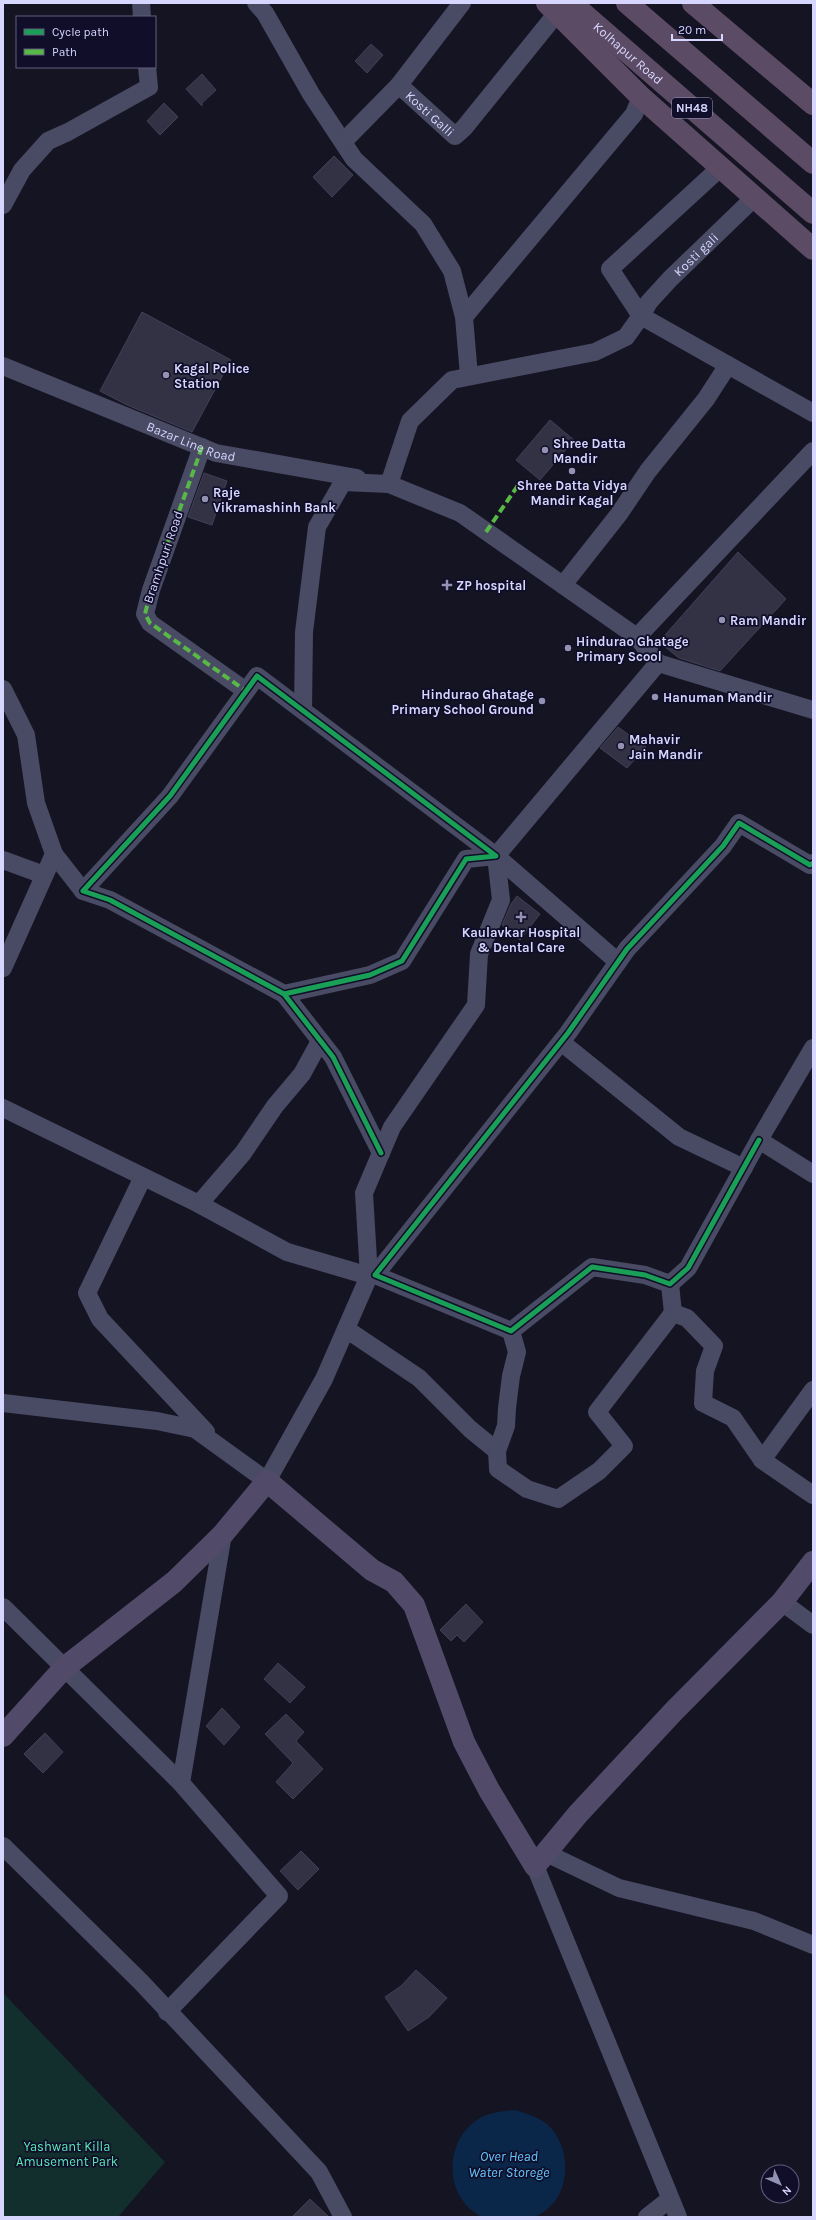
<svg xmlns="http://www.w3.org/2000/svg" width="816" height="2220" font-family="Karla,sans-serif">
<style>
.green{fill:#122f2d}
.water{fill:#0a274a}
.building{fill:#333245;stroke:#413f57}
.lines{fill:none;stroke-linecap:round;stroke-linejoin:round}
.minor{stroke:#494a64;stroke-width:18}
.major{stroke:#514b69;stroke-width:22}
.highway{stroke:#5c4b65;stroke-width:22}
.quiet{stroke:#58b947;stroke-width:4;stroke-dasharray:8 4;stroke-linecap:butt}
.cycleway-casing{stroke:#100e29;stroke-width:8}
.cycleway{stroke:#1a9f57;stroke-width:5}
.poi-dot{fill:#9392b2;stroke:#100e29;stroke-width:1.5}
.labels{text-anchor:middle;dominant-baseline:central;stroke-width:3.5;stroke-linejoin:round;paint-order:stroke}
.shield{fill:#100e29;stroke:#9b9abf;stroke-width:1}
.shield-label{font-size:12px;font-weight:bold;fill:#d7d6ff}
.street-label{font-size:13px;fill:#d7d6ff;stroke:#100e29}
.poi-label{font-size:13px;font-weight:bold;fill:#d7d6ff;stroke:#100e29;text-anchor:start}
.park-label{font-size:13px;fill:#59e8b6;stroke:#100e29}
.water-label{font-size:14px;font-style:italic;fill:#64c7ff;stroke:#100e29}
</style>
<rect width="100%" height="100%" fill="#151423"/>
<path class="green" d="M3 1993 165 2162 118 2217H3Z"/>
<path class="water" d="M515 2110C527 2114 539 2117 548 2125 574 2149 571 2202 536 2216 528 2220 493 2217 482 2217 443 2198 443 2140 480 2118 491 2112 503 2111 515 2110Z"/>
<path class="building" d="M371 44 383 55 367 73 355 61Z
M202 74 216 90 202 103V106L186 89Z
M164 103 178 117 160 135 147 121Z
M334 156 353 175 332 197 313 177Z
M142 312 231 360 192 432 127 405 100 391Z
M550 420 574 440 540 480 516 460Z
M204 473 227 481 212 525 188 517Z
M738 552 786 599 720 671 679 658 659 642Z
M618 727 646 747 627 768 600 748Z
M517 896 540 914 520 940 502 925 511 904Z
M466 1604 483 1622 464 1642 457 1635 451 1641 440 1630Z
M278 1663 305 1687 290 1703 264 1679Z
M222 1708 240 1727 224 1745 206 1726Z
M286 1714 304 1732 296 1741 323 1769 293 1799 276 1782 293 1763 265 1734Z
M45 1733 63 1752 43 1773 24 1754Z
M301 1851 319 1869 298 1890 280 1871Z
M416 1970 447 1998 429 2017 408 2031 385 1997 401 1986Z
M310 2199 329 2217H292Z"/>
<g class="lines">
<g class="minor">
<path d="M141 3 142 17"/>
<path d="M256 3 265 13 311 94 354 159 423 224 452 271 464 317 469 376"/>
<path d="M399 85 462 3"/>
<path id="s1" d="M343 142 399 85 455 136 464 128 557 13"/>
<path id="s2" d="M721 167 610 269 641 316 649 302 670 279 755 197"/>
<path d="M3 205 22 170 48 141 68 132 149 87 147 67"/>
<path d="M464 317 634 114 641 97"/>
<path id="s3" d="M3 366 216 453 357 478"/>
<path d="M202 447 151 590 145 614 150 623 246 691"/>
<path d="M389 484 410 421 452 380 595 352 626 337 641 316 813 413"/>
<path d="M563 585 619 514 648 471 706 399 728 365"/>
<path d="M658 663 637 637 813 451"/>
<path d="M658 663 813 710"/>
<path d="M3 689 26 735 36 803 54 854 83 891"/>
<path d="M303 710 304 632 317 527 343 482 389 484 460 513 637 637"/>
<path d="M3 860 44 875"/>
<path d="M618 962 496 856 658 663"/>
<path d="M3 968 54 854"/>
<path d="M284 994 370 975 402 961 466 859 496 856 257 676 170 796 83 891 110 900 284 994 333 1057 381 1153"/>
<path d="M320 1041 302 1074 275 1106 243 1153 199 1204 287 1252 369 1276"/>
<path d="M561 1042 679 1137 744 1168"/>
<path d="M813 1048 759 1140 813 1174"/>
<path d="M3 1108 199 1204"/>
<path d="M759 1140 688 1268 670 1284 645 1275 592 1267 511 1331 375 1275 568 1033 627 949 723 846 739 823 810 865 813 863"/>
<path d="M143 1177 87 1293 100 1319 206 1432"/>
<path d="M670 1284 673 1313 687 1318 714 1346 705 1371 703 1403 733 1418 762 1460"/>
<path d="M346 1329 419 1378 470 1429 497 1451 498 1469 527 1489 558 1499 599 1471 624 1446 597 1412 673 1313"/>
<path d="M813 1390 762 1460 813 1495"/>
<path d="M3 1403 157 1421 195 1429 267 1481 324 1379 369 1276 364 1193 392 1127 476 1005 479 954 501 900 496 856"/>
<path d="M497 1451 506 1426 507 1408 511 1376 517 1352 511 1331"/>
<path d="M782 1602 813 1625"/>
<path d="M3 1607 181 1783 279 1896 167 2012"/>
<path d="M181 1783 223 1534"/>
<path d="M3 1846 141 1982 319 2172 343 2217"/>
<path d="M546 1853 619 1888 754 1921 813 1945"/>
<path d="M535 1866 678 2217"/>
<path d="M647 2217 670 2199"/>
</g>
<path class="major" d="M3 1736 64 1668 174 1582 223 1534 267 1481 372 1570 394 1582 414 1605 464 1742 489 1790 535 1866 578 1814 674 1711 782 1602 813 1562"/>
<g class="highway">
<path d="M547 3 641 97 813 249"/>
<path id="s4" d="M571 3 813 213"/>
<path d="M627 3 813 163"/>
<path d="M693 3 813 104"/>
</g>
<path class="quiet" d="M202 447 151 590 145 614 150 623 246 691
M486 532 521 481"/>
<g class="cycleway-casing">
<path id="cycleway" d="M284 994 370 975 402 961 466 859 496 856 257 676 170 796 83 891 110 900 284 994 333 1057 381 1153
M759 1140 688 1268 670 1284 645 1275 592 1267 511 1331 375 1275 568 1033 627 949 723 846 739 823 810 865 813 863"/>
</g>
<use href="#cycleway" class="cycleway"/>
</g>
<g class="poi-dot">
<circle cx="166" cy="375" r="4"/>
<circle cx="545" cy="450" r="4"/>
<circle cx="572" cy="471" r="4"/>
<circle cx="205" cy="499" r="4"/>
<path d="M445 579h4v4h4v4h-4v4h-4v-4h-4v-4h4z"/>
<circle cx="722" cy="620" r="4"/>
<circle cx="568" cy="648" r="4"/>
<circle cx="655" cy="697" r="4"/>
<circle cx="542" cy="701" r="4"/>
<circle cx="621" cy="746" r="4"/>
<path d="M519 911h4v4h4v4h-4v4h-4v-4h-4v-4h4z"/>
</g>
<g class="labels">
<rect class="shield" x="672" y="98" width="40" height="20" rx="3"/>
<g class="shield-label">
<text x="692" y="108">NH48</text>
</g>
<g class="street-label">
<text stroke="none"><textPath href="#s4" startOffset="76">Kolhapur Road</textPath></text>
<text stroke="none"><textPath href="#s1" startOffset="122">Kosti Galli</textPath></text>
<text stroke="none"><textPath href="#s2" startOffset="290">Kosti gali</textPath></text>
<text stroke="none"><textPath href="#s3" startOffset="203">Bazar Line Road</textPath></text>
<text transform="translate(163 557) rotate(-71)">Bramhpuri Road</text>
</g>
<g class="poi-label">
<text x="174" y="368">Kagal Police<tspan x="174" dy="15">Station</tspan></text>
<text x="553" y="443">Shree Datta<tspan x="553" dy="15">Mandir</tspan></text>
<text x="572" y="485" text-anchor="middle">Shree Datta Vidya<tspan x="572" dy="15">Mandir Kagal</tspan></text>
<text x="213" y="492">Raje<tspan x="213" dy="15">Vikramashinh Bank</tspan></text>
<text x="456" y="585">ZP hospital</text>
<text x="730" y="620">Ram Mandir</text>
<text x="576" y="641">Hindurao Ghatage<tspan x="576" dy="15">Primary Scool</tspan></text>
<text x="534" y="694" text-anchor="end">Hindurao Ghatage<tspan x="534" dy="15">Primary School Ground</tspan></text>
<text x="663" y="697">Hanuman Mandir</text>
<text x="629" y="739">Mahavir<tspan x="629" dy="15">Jain Mandir</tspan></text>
<text x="521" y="932" text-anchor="middle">Kaulavkar Hospital<tspan x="521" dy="15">&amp; Dental Care</tspan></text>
</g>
<g class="park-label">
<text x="67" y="2146">Yashwant Killa<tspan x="67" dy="15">Amusement Park</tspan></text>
</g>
<g class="water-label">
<text x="509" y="2156">Over Head<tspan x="509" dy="16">Water Storege</tspan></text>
</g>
</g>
<rect width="816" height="2220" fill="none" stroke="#d7d6ff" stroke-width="8"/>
<rect x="16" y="16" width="140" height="52" fill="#100e29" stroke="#605e7f"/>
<rect x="24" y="29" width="20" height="6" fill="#1a9f57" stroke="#605e7f"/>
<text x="52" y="36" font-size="12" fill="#d7d6ff">Cycle path</text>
<rect x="24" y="49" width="20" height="6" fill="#58b947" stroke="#605e7f"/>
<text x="52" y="56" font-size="12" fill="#d7d6ff">Path</text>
<g transform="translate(780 2184) rotate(135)"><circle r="19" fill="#100e29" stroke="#605e7f"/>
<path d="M0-3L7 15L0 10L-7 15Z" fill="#9392b2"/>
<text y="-6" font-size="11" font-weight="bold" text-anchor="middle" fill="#d7d6ff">N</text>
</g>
<path d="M672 34v6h50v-6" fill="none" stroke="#d7d6ff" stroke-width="2"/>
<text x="678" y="34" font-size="12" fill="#d7d6ff" stroke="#100e29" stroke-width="3" paint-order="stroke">20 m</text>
</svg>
